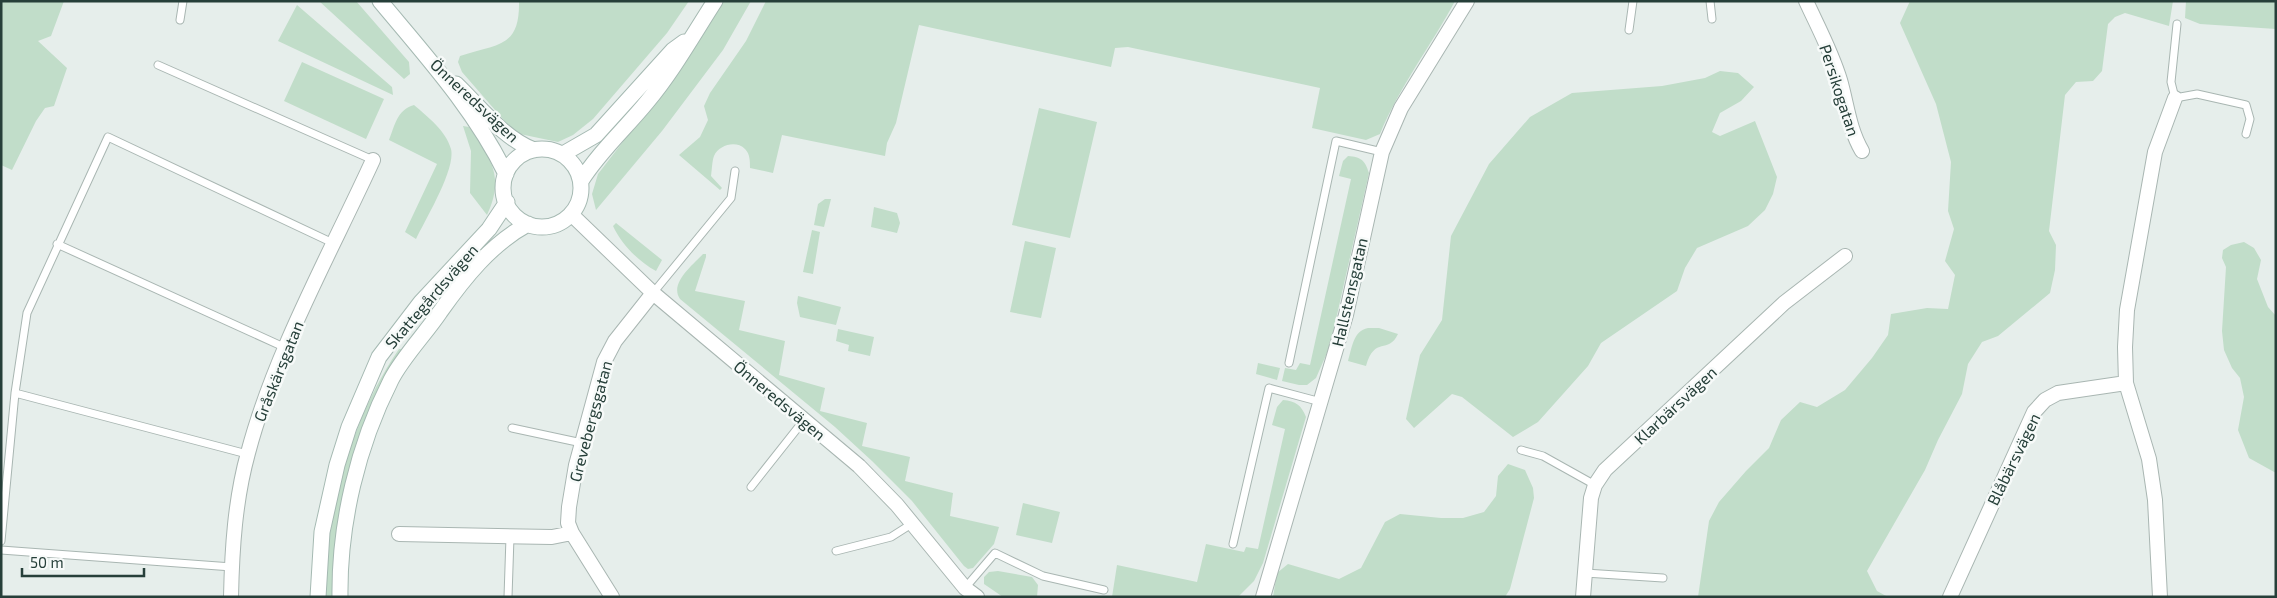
<svg xmlns="http://www.w3.org/2000/svg" width="2277" height="598" font-family="'Exo 2',sans-serif">
<style>
.green{fill:#c1ddc9}
.lines{fill:none;stroke-linecap:round;stroke-linejoin:round}
.lane-casing{stroke:#a9b6b2;stroke-width:9}
.street-casing{stroke:#a9b6b2;stroke-width:16}
.secondary-casing{stroke:#a5b9b2;stroke-width:17}
.lane{stroke:#fff;stroke-width:7}
.street{stroke:#fff;stroke-width:14}
.secondary{stroke:#fff;stroke-width:15}
.labels{text-anchor:middle;dominant-baseline:central;stroke-width:5;stroke-linejoin:round;paint-order:stroke}
.street-label{font-size:16px;fill:#263f39;stroke:#f7faf9}
</style>
<rect width="100%" height="100%" fill="#e6eeeb"/>
<path class="green" d="M1 1H64L51 36 38 41 67 68 54 106 45 108 36 121 12 170 1 165Z
M319 1H356L409 62 410 74 404 79Z
M519 1H689L667 33 593 119 573 135 558 142 515 133 462 72 458 62 460 56C497 43 520 49 519 1Z
M724 1H751L723 50 662 131 596 210 592 194 598 174 690 55Z
M766 1H1455C1431 46 1399 87 1380 134L1366 140 1312 128 1320 88 1128 47 1115 48 1111 67 919 25 896 123 887 143 885 156 782 135 773 173 750 168C750 161 750 154 745 149 736 140 719 145 714 156 712 161 712 170 711 176L722 188 720 190 679 155 700 137 708 120 704 106 710 93 746 41Z
M1910 1H2173L2169 26 2125 13 2115 17 2108 24 2102 71 2093 81 2076 82 2065 95 2049 231 2056 245 2055 270 2050 293 1998 336 1982 342 1968 364 1962 394 1938 440 1925 470 1867 571 1877 591 1888 597H1698L1709 521 1719 502 1746 471 1769 448 1781 420 1800 402 1817 407 1845 390 1872 358 1888 335 1891 314 1927 308 1948 309 1955 275 1945 261 1954 229 1948 211 1951 162 1936 104 1900 23Z
M2186 1H2276V29L2200 24 2185 18Z
M297 5 392 87 393 95 278 41Z
M302 62 384 99 366 139 284 101Z
M1720 71 1738 73 1754 87 1741 101 1720 113 1712 132 1720 136 1755 121 1777 177 1773 194 1765 210 1748 226 1697 248 1685 268 1677 291 1601 343 1588 366 1538 422 1513 437 1462 397 1452 394 1414 428 1406 419 1420 355 1442 320 1451 236 1489 164 1530 117 1572 93 1662 86 1705 78Z
M414 105C428 117 446 131 451 149 456 169 425 220 416 239L405 232 437 164 389 140C395 125 397 110 414 105Z
M1039 108 1097 122 1070 238 1012 225Z
M463 126 469 127C491 159 505 176 487 215L470 193 471 151Z
M1348 156C1361 157 1365 160 1369 173L1330 346 1316 378 1307 385H1299L1282 381 1285 368 1296 370 1300 363 1310 365 1351 179 1339 176 1343 161Z
M825 199H831L824 227 814 225 818 204Z
M874 207 897 213 900 223 897 233 871 227Z
M616 223 662 260 656 271C638 261 622 245 613 226Z
M812 230 820 232 813 274 803 272Z
M1025 241 1056 248 1041 318 1010 312Z
M2244 242 2254 248 2261 260 2257 279 2268 307 2276 316V473L2249 458 2238 430 2244 397 2240 378 2232 368 2224 350 2222 331 2226 267 2222 258 2223 250 2231 245Z
M703 254H706V257L695 291 745 301 739 330 785 341 779 375 825 388 820 411 867 423 862 446 910 457 905 481 953 493 950 516 999 527 994 544 973 568 968 569 964 566 912 501 872 461 835 427 680 299C669 283 693 265 703 254Z
M798 296 841 307 836 325 800 317 797 303Z
M1368 328H1379L1398 334C1388 355 1375 335 1366 366L1348 361C1352 348 1353 331 1368 328Z
M838 329 874 337 870 356 848 351 849 345 836 341Z
M399 349H403L372 413 334 597H324C327 510 350 421 399 349Z
M1258 363 1280 368 1277 380 1256 374Z
M1283 400C1296 401 1301 405 1306 417L1263 563 1254 581 1238 597H1112L1117 565 1197 582 1206 544 1244 552 1246 547 1258 549 1285 429 1272 425 1277 407Z
M1508 464 1525 470 1533 488 1534 498 1510 589 1505 597H1273L1277 573 1288 564 1339 579 1361 568 1385 522 1400 514 1441 518H1463L1484 512 1496 496 1498 476Z
M1023 503 1060 512 1052 543 1016 535Z
M998 571 1032 577 1038 585 1037 597H1003L984 584V577L989 572Z"/>
<g class="lines">
<g class="lane-casing">
<path id="lane" d="M1710 1 1712 19
M180 20 183 1
M2177 24 2171 82 2175 98 2197 94 2246 105 2250 119 2246 134
M1629 30 1633 1
M158 65 373 160
M57 244 286 348
M653 293 731 198 735 171
M1289 363 1336 141 1382 152
M15 393 247 454
M512 428 582 443
M1521 450 1543 456 1595 485
M751 487 804 420
M1 541 15 393 27 313 108 137 335 244
M1233 544 1269 388 1321 402
M1 550 232 567
M836 551 891 537 913 523
M1585 573 1663 578
M965 588 995 553 1043 576 1104 590
M508 597 510 537"/>
</g>
<g class="street-casing">
<path id="street" d="M1806 1C1818 27 1832 53 1840 80 1847 104 1849 129 1862 151
M571 214 653 293 859 466 897 505 965 588 977 597
M399 534 552 537 572 533
M231 597C232 549 235 500 248 453 274 354 330 254 373 160
M612 597 572 533 568 523 569 507 576 465 604 362 615 341 653 293
M1263 597 1346 315 1382 152 1401 108 1467 1
M1583 597 1591 498 1595 485 1605 470 1784 303 1845 256
M1950 597 2034 412 2045 400 2058 393 2126 383
M2160 597 2155 500 2149 459 2126 383 2125 347 2127 310 2155 152 2175 98"/>
</g>
<g class="secondary-casing">
<path id="secondary" d="M380 1C425 55 475 110 506 174
M456 84C480 107 503 138 534 150
M503 188a39 39 0 1 1 78 0a39 39 0 1 1-78 0Z
M563 154 596 135 673 50 684 42
M581 181C599 152 625 129 647 102 673 71 693 35 715 1
M318 597 322 532 337 465 349 427 379 357 421 302 489 229 507 202
M340 597C339 523 358 445 391 380 402 358 426 333 440 312 464 278 491 244 528 224"/>
</g>
<use href="#lane" class="lane"/>
<use href="#street" class="street"/>
<use href="#secondary" class="secondary"/>
</g>
<g class="labels">
<g class="street-label">
<text transform="translate(1840 90) rotate(72)">Persikogatan</text>
<text transform="translate(475 100) rotate(43)">Önneredsvägen</text>
<text transform="translate(1349 292) rotate(-77)">Hallstensgatan</text>
<text transform="translate(431 296) rotate(-49)">Skattegårdsvägen</text>
<text transform="translate(278 371) rotate(-68)">Gråskärsgatan</text>
<text transform="translate(780 400) rotate(40)">Önneredsvägen</text>
<text transform="translate(1675 405) rotate(-43)">Klarbärsvägen</text>
<text transform="translate(590 421) rotate(-75)">Grevebergsgatan</text>
<text transform="translate(2013 459) rotate(-64)">Blåbärsvägen</text>
</g>
</g>
<rect width="2277" height="598" fill="none" stroke="#263f39" stroke-width="5"/>
<path d="M22 568v8h122v-8" fill="none" stroke="#263f39" stroke-width="2.5"/>
<text x="30" y="568" font-size="15" fill="#263f39" stroke="#f7faf9" stroke-width="4" paint-order="stroke">50 m</text>
</svg>
